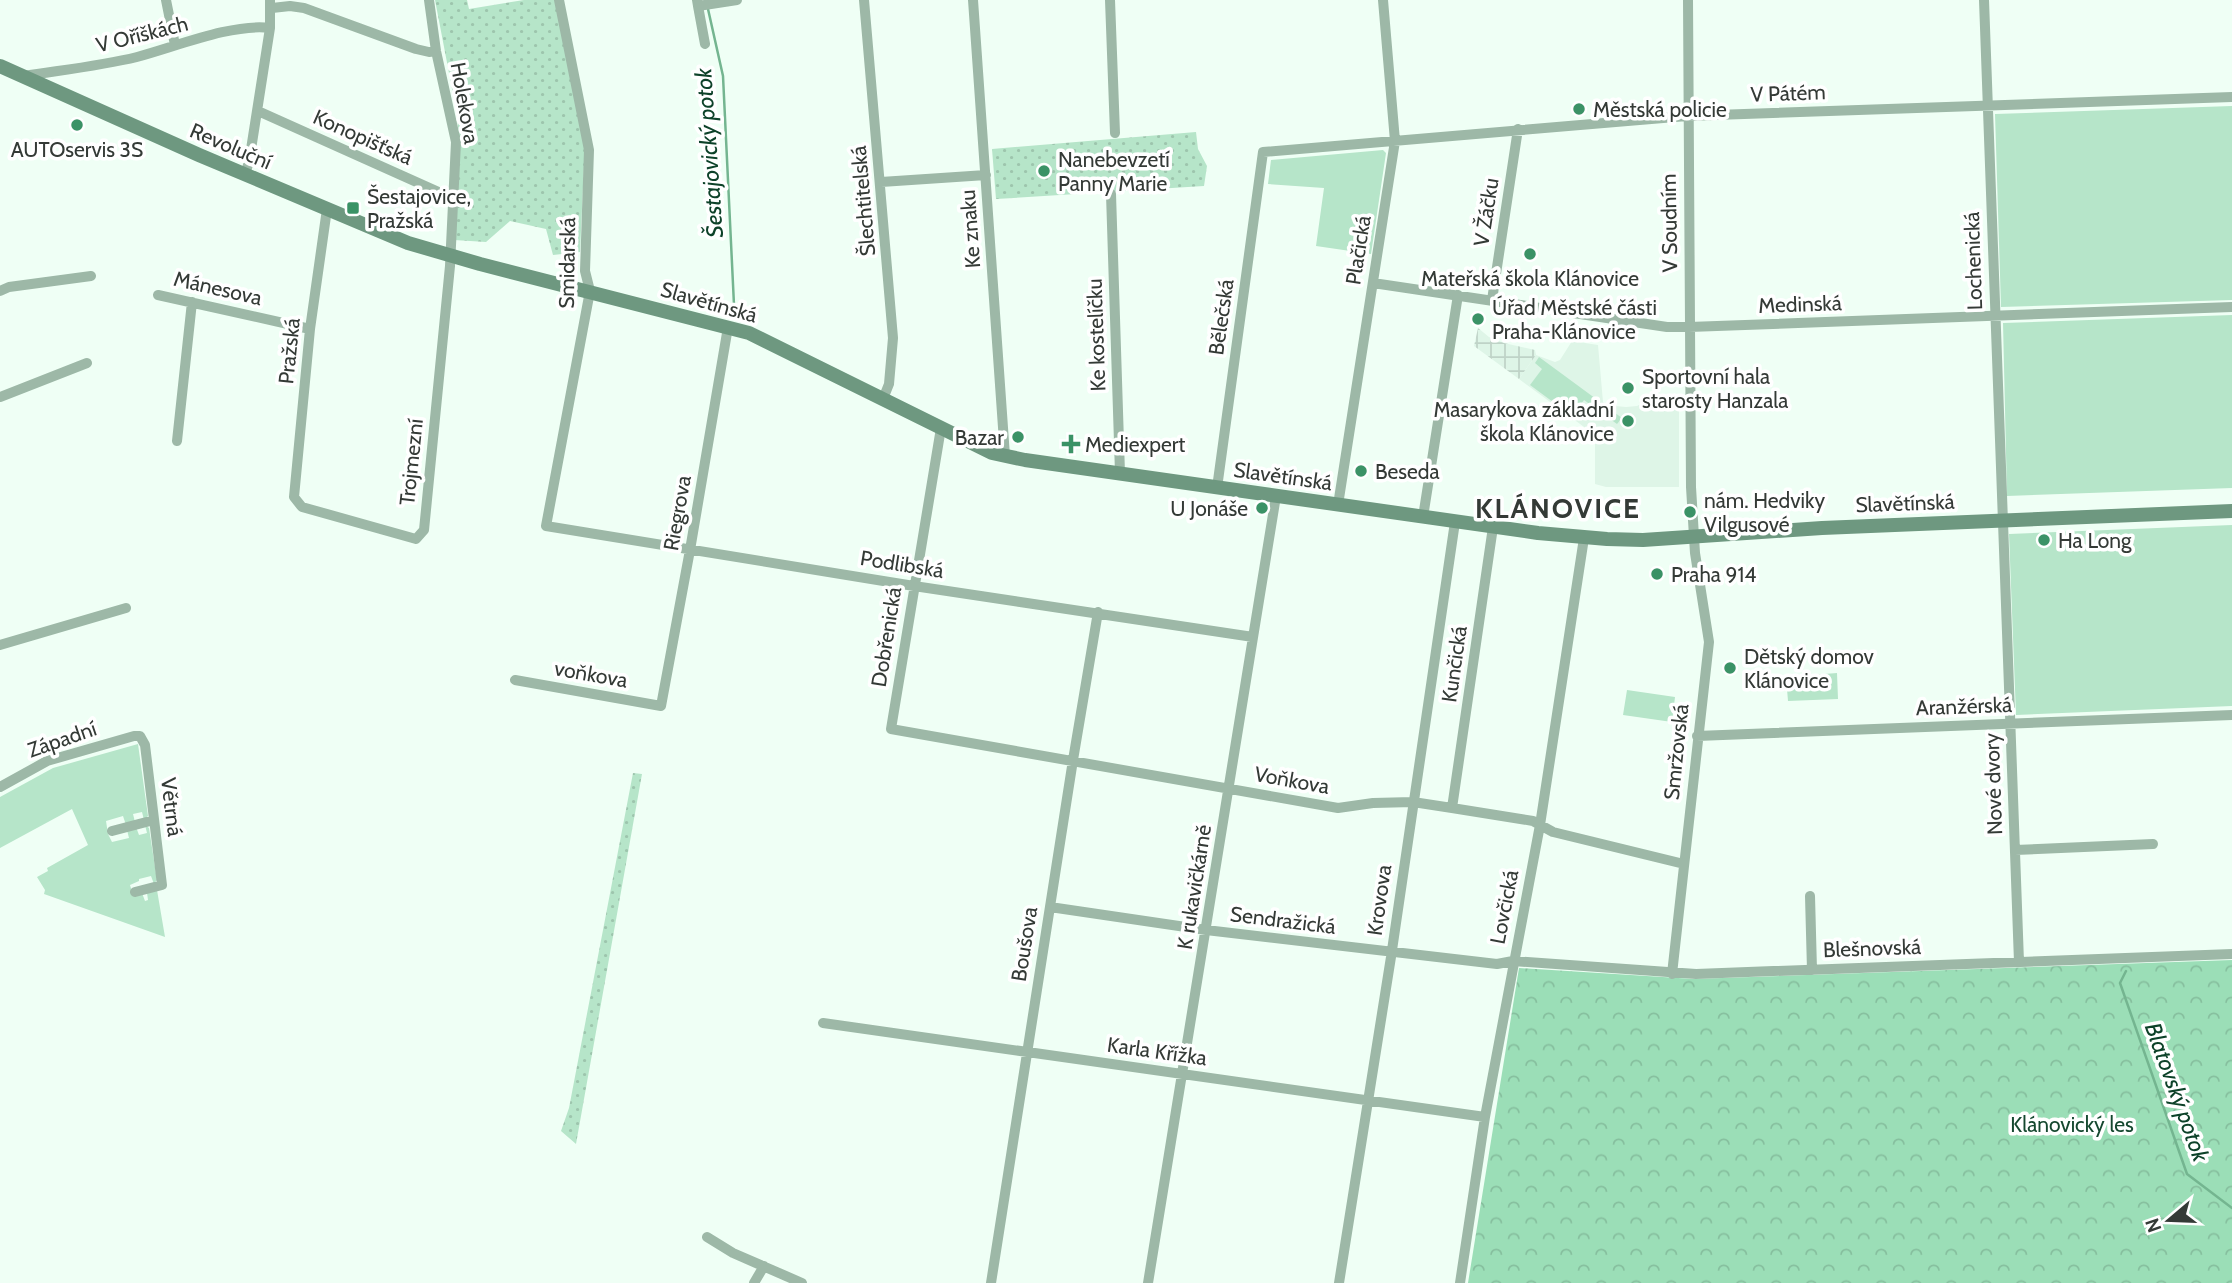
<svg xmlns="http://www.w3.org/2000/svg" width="2232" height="1283" font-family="Cabin,sans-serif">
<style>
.built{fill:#def5e7}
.industrial{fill:url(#industrial-grid)}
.grass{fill:url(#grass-dots)}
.forest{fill:url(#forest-crowns)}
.garden{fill:#b6e5c9}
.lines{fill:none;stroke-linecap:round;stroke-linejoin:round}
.stream{stroke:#74b590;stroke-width:2.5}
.street{stroke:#9db8a7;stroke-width:10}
.secondary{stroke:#6e9880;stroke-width:14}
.poi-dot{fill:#3b9266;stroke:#fff;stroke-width:2.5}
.labels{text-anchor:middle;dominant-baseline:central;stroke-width:7;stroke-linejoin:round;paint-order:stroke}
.street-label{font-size:21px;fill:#343a36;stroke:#fff}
.poi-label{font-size:21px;fill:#343a36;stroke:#fff;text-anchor:start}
.park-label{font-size:21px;fill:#15482f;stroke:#fff}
.water-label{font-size:23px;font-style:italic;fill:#0d4229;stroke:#fff}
.district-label{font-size:28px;font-weight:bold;letter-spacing:2px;fill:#343a36;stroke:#fff}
</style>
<defs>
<pattern id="industrial-grid" width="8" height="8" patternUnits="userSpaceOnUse" patternTransform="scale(1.75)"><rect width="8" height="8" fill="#def5e7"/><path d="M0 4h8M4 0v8" fill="none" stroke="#bfd3c7"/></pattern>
<pattern id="grass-dots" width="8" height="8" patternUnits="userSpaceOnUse" patternTransform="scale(1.75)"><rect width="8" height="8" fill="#b6e5c9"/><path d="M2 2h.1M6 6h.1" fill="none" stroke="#9dc5ad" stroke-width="1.8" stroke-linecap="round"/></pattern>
<pattern id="forest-crowns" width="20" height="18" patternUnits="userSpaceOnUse" patternTransform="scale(1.75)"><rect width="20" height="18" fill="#9bdeb7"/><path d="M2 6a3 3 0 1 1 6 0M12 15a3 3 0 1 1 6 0" fill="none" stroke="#86bf9e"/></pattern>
</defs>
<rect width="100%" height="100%" fill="#effff5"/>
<path class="built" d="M1572 341 1598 345 1603 402 1615 406 1626 407 1637 406 1654 397 1679 399V487H1606L1595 484V435L1519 379 1536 355 1555 362 1560 360Z"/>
<path class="industrial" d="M1478 328 1489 337 1504 343 1535 350 1536 355 1519 379 1474 346Z"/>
<path class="grass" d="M435 0H467L469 9 524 0H555L585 144 580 252 553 255 546 229 510 221 486 242 454 240 458 120Z
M1196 132 1198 149 1207 166 1204 186 996 199 992 149Z
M633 773 642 774 576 1144 561 1131 569 1108Z"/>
<path class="forest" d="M2232 960V1283H1468L1519 968 1694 979Z"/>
<path class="garden" d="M2232 106V300L2001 307 1995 114Z
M1383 150 1386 153 1371 254 1316 246 1324 188 1268 184 1271 160Z
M2232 315V488L2007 496 2003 323Z
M1539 357 1622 418 1617 424 1584 400 1572 416 1530 385 1542 369 1535 363Z
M2232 525V706L2016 715 2009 534Z
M1837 673 1838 699 1788 701 1786 677Z
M1627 690 1675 697 1672 722 1623 715Z
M138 744 148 816 144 820 142 812 133 814 135 822 126 825 123 816 106 821 108 834 112 842 129 838 127 830 136 827 139 835 147 833 145 825 149 828 157 880 154 884 151 876 139 879V881L130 885 133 895 142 893 145 901 148 900 147 893 157 890 165 937 44 894 45 890 37 877 48 871 47 868 88 845 72 809 0 848V797L53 768Z"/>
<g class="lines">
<path class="stream" d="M708 9 723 76 734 305
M2126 971 2120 983 2187 1174 2232 1208"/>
<path class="street" d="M166 0 175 45
M559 0 589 150 585 271 590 291 546 526 914 586 1253 637
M697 0 698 6 737 0
M864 0 893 338 889 384 883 399
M973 0 1005 456
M1110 0 1115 133
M1984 0 2019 962
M698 6 705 44
M272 8 290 6 304 8 416 49 429 52 436 51
M24 76C62 70 100 66 137 57 175 47 233 23 270 28
M258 111 452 198
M245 174 249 162 270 28V0
M881 182 986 175
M1111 194 1120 473
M327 209 310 329 294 497 302 507 416 539 424 530 450 266 456 142 436 51 429 0
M1373 283 1667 327H1689L2232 307
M0 291 9 287 91 276
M158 295 310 329
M1492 300 1518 129
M0 397 87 363
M941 428 891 729 1338 808 1373 803 1413 802 1452 808 1533 821 1553 832 1684 864
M177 441 192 302
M1217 488 1263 152 1687 116 2232 97
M1338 505 1395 141 1383 0
M1423 517 1458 295
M0 645 126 608
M515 680 661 706 690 550 728 327
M1697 736 2232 715
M0 787 47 761 134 736H140L145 745 162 885 135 892
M1452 808 1493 527
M112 831 154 820
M2015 850 2153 844
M1810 896 1812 970
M1050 907 1206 930 1497 964 1513 961 1696 974 2232 954
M1672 974 1709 642 1695 553 1691 487 1688 0
M823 1023 1485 1117
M707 1237 733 1253 802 1283
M754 1283 764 1266
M991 1283 1073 760 1098 612
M1148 1283 1276 496
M1339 1283 1391 957 1455 522
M1460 1283 1485 1117 1540 825 1584 538"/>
<path class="secondary" d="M0 66 199 155 408 243 480 264 749 333 992 453 1025 460 1538 533 1607 539 1643 540 1822 528 2232 511"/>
</g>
<g class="poi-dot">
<circle cx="1579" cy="109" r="7"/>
<circle cx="77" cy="125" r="7"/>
<circle cx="1044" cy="171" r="7"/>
<rect x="346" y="201" width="14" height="14" rx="3.5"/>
<circle cx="1530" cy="254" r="7"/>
<circle cx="1478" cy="319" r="7"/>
<circle cx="1628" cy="388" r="7"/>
<circle cx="1628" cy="421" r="7"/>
<circle cx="1018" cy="437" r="7"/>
<path d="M1067.5 433.5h7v7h7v7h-7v7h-7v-7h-7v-7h7z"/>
<circle cx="1361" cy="471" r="7"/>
<circle cx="1262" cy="508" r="7"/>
<circle cx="1690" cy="512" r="7"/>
<circle cx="2044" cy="540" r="7"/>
<circle cx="1657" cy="574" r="7"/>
<circle cx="1730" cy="668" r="7"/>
</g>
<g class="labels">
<g class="street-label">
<text transform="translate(142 34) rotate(-14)">V Oříškách</text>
<text transform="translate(1788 93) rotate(-2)">V Pátém</text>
<text transform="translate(465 103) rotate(80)">Holekova</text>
<text transform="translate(363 137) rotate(24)">Konopišťská</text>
<text transform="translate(231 146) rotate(23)">Revoluční</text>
<text transform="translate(863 201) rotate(-95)">Šlechtitelská</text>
<text transform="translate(1486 212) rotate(-81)">V Žáčku</text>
<text transform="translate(1669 223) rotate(-91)">V Soudním</text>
<text transform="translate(970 229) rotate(-94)">Ke znaku</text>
<text transform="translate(1358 250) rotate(-81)">Plačická</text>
<text transform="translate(1973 261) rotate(-92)">Lochenická</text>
<text transform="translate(567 263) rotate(-89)">Smidarská</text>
<text transform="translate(218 288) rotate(13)">Mánesova</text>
<text transform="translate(709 302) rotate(16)">Slavětínská</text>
<text transform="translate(1800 304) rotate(-2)">Medinská</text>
<text transform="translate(1221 317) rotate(-82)">Bělečská</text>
<text transform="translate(1096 335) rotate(-92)">Ke kostelíčku</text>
<text transform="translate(289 351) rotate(-84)">Pražská</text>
<text transform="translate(411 462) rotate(-84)">Trojmezní</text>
<text transform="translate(1283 476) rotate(8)">Slavětínská</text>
<text transform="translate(1905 503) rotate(-2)">Slavětínská</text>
<text transform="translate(677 513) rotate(-80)">Riegrova</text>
<text transform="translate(902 564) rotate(9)">Podlibská</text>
<text transform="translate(886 637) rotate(-81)">Dobřenická</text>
<text transform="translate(1454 664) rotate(-82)">Kunčická</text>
<text transform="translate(591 674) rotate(10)">voňkova</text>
<text transform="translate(1964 706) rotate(-2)">Aranžérská</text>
<text transform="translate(62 739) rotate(-19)">Západní</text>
<text transform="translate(1676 752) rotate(-84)">Smržovská</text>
<text transform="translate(1292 780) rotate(10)">Voňkova</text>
<text transform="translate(1993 784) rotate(-92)">Nové dvory</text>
<text transform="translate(172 807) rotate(83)">Větrná</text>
<text transform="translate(1194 887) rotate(-81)">K rukavičkárně</text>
<text transform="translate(1379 900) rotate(-82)">Krovova</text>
<text transform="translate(1504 907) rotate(-79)">Lovčická</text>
<text transform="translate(1283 920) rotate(7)">Sendražická</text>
<text transform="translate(1024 944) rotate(-81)">Boušova</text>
<text transform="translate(1872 948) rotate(-2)">Blešnovská</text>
<text transform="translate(1157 1051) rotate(8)">Karla Křížka</text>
</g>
<g class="poi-label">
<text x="1593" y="109">Městská policie</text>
<text x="77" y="149" text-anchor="middle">AUTOservis 3S</text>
<text x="1058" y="159">Nanebevzetí<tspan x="1058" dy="24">Panny Marie</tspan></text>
<text x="367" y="196">Šestajovice,<tspan x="367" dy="24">Pražská</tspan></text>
<text x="1530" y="278" text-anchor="middle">Mateřská škola Klánovice</text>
<text x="1492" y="307">Úřad Městské části<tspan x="1492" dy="24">Praha-Klánovice</tspan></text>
<text x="1642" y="376">Sportovní hala<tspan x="1642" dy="24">starosty Hanzala</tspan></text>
<text x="1614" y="409" text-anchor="end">Masarykova základní<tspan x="1614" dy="24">škola Klánovice</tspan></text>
<text x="1004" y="437" text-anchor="end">Bazar</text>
<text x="1085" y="444">Mediexpert</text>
<text x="1375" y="471">Beseda</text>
<text x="1704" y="500">nám. Hedviky<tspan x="1704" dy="24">Vilgusové</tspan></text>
<text x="1248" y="508" text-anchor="end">U Jonáše</text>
<text x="2058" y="540">Ha Long</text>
<text x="1671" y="574">Praha 914</text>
<text x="1744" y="656">Dětský domov<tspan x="1744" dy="24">Klánovice</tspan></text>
</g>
<g class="park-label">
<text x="2072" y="1124">Klánovický les</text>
</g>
<g class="water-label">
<text transform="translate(709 153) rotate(-94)">Šestajovický potok</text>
<text transform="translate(2177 1092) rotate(70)">Blatovský potok</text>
</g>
<g class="district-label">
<text x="1558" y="508">KLÁNOVICE</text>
</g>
</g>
<g transform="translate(2169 1220) rotate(251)" stroke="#ffffff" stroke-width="5" paint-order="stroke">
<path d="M0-5L12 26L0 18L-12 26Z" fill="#343a36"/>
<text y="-10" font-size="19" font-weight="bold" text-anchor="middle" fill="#343a36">N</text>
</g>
</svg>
